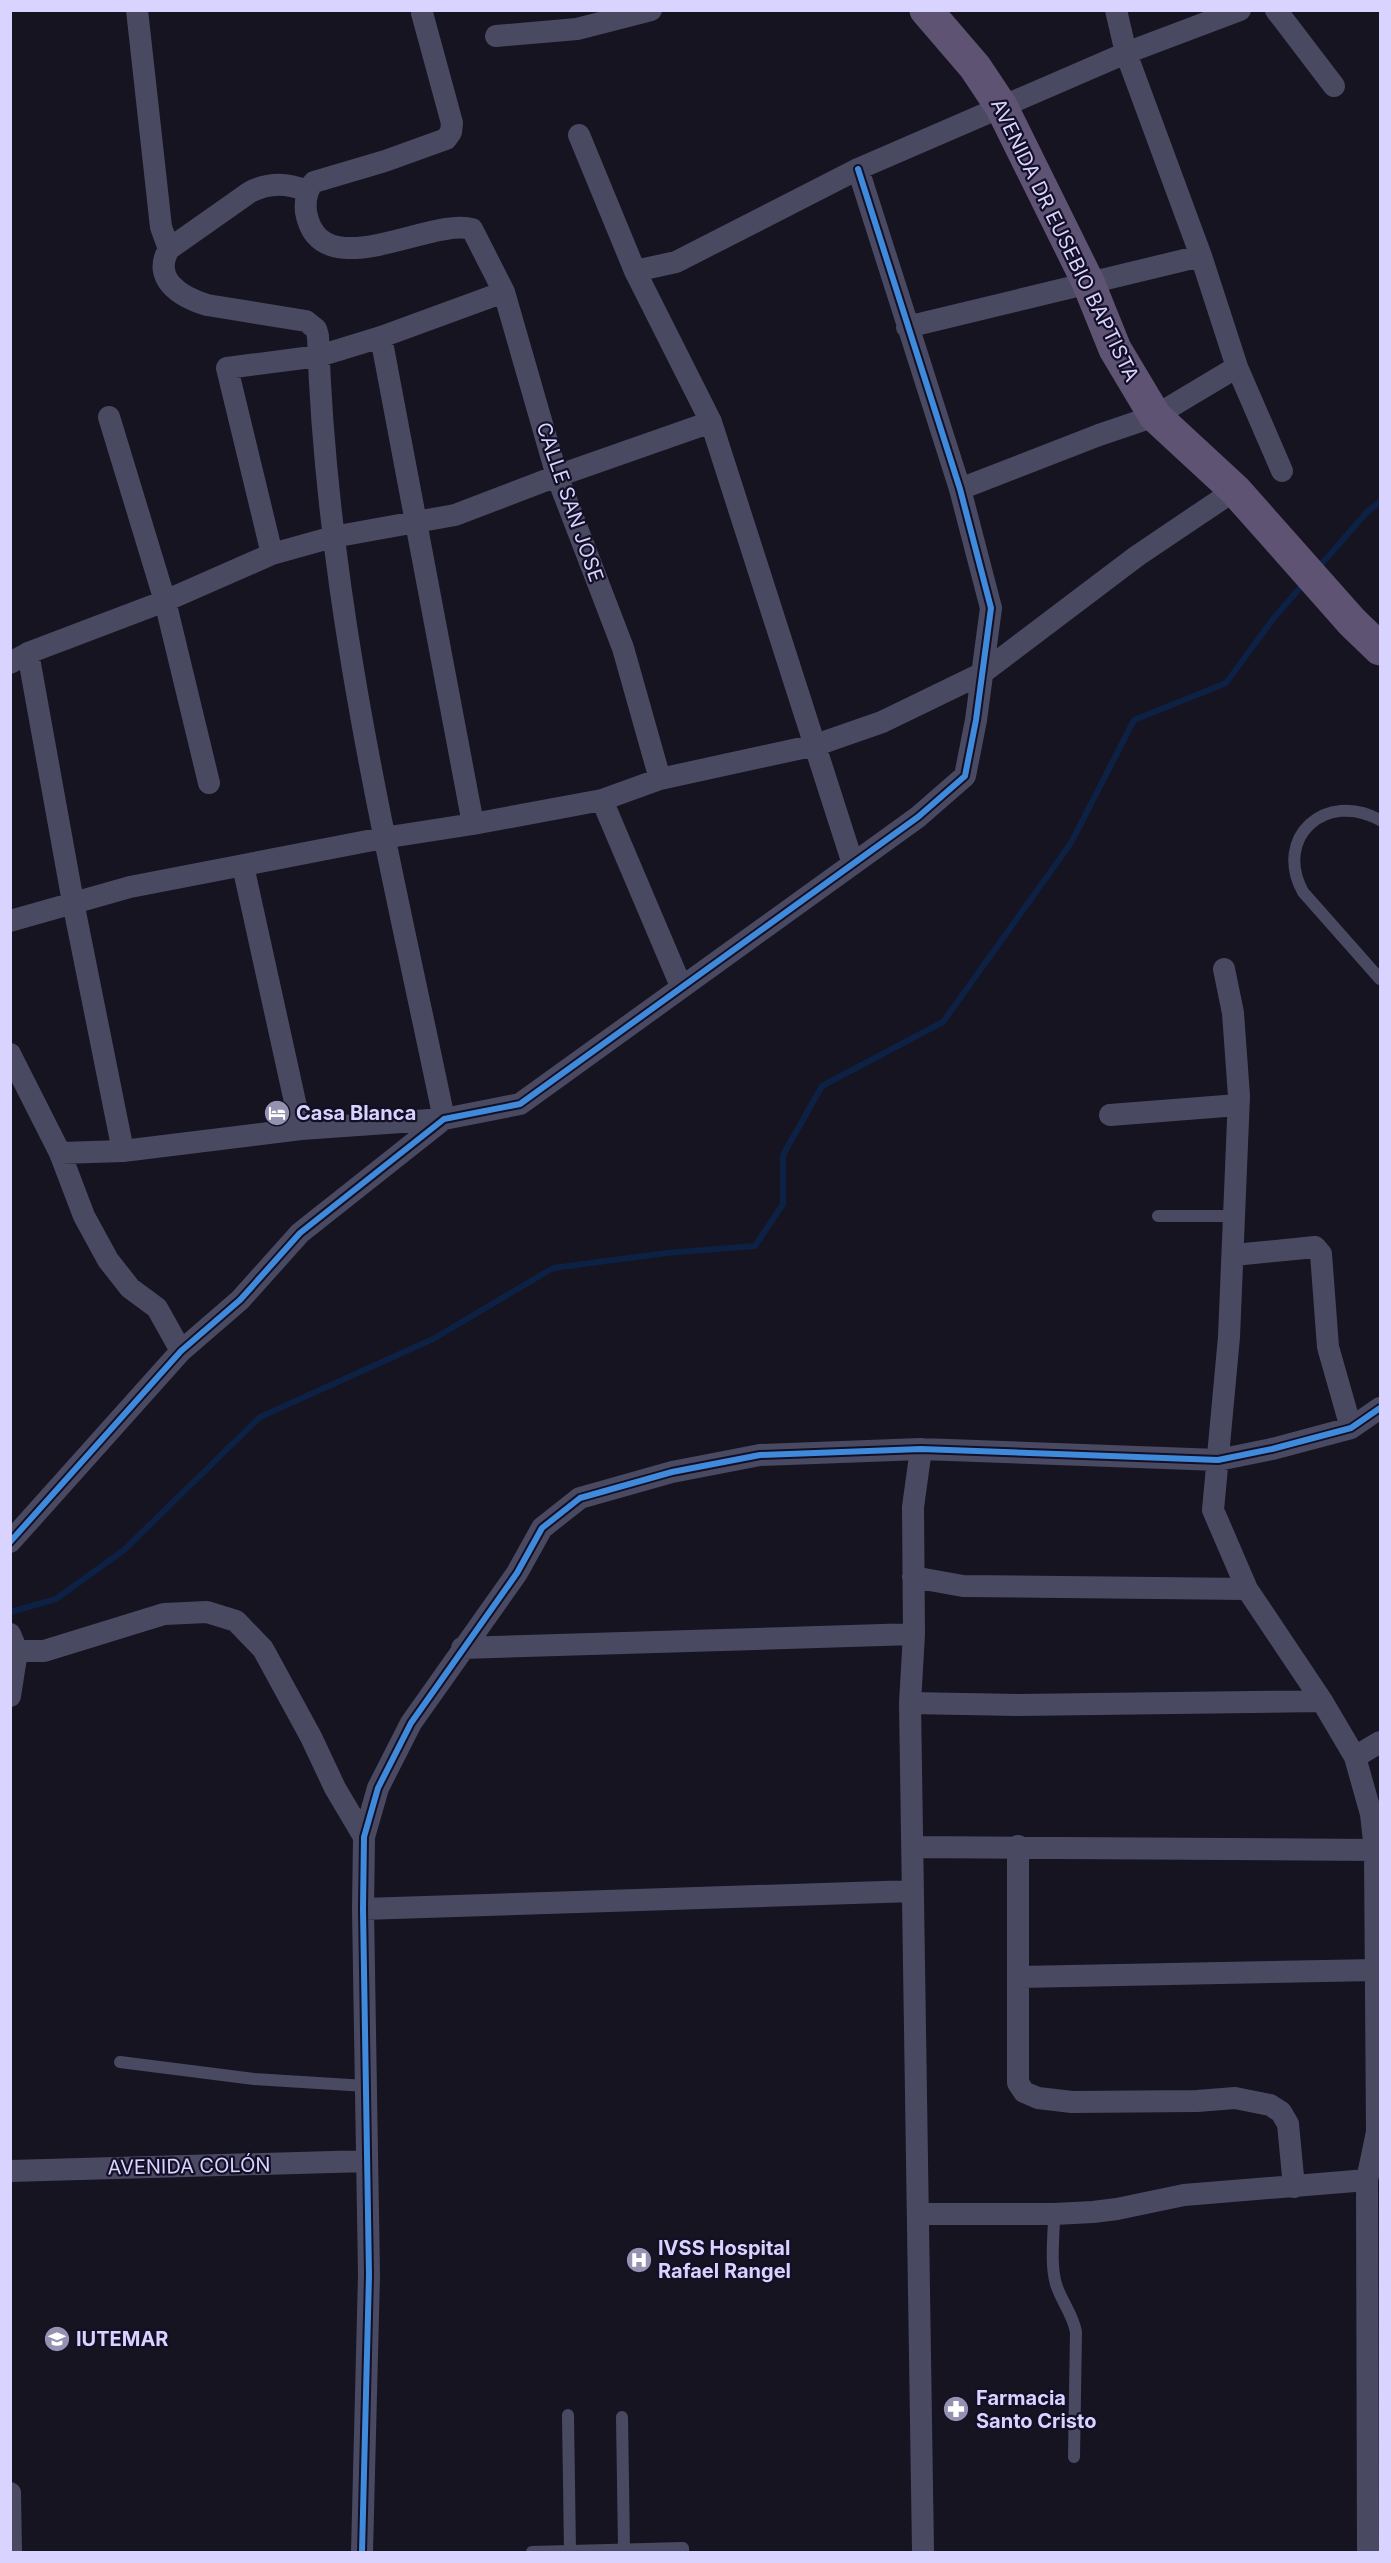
<svg xmlns="http://www.w3.org/2000/svg" width="1391" height="2563" font-family="Inter,sans-serif">
<style>
.lines{fill:none;stroke-linecap:round;stroke-linejoin:round}
.stream{stroke:#0d2144;stroke-width:6}
.lane{stroke:#4a4962;stroke-width:12}
.street{stroke:#4a4962;stroke-width:22}
.primary{stroke:#5e5373;stroke-width:33}
.cycleway-casing{stroke:#130f26;stroke-width:10}
.cycleway{stroke:#408adc;stroke-width:6}
.labels{text-anchor:middle;dominant-baseline:central;stroke-width:4.5;stroke-linejoin:round;paint-order:stroke}
.street-label{font-size:20px;fill:#d9d4ff;stroke:#130f26}
.poi-label{font-size:20px;font-weight:bold;fill:#d9d4ff;stroke:#130f26;text-anchor:start}
</style>
<rect width="100%" height="100%" fill="#161421"/>
<g class="lines">
<path class="stream" d="M1318 568 1368 511 1380 502
M10 1612 56 1599 124 1550 260 1417 433 1339 553 1268 667 1253 755 1246 783 1204V1155L822 1086 943 1022 1071 843 1134 720 1226 683 1273 619 1305 582"/>
<path class="lane" d="M1380 820C1326 790 1273 837 1303 892L1380 979
M1158 1216H1235
M120 2062 254 2079 366 2086
M1054 2214C1054 2237 1050 2263 1056 2284 1061 2301 1073 2314 1076 2332L1074 2457
M568 2415 570 2551
M622 2417 624 2548
M532 2552 683 2548V2552"/>
<path class="street" d="M137 10 161 227 169 249
M1116 10 1126 53 1201 256 1237 367 1282 471
M1276 10 1334 86
M422 13 452 123 451 132 446 139 385 161 314 182C306 190 305 202 306 212 320 289 430 217 472 229L504 292 557 476 623 648 660 779
M496 36 577 29 651 10
M579 135 635 271 711 422 853 864
M635 271 676 262 858 169 1126 53 1240 10
M907 327 1201 256
M381 337 473 824
M109 417 165 601 209 783
M960 489 1099 435 1155 416 1237 367
M272 554 227 368 319 356 381 337 504 292
M28 653 73 902 123 1151
M10 663 28 653 165 601 272 554 333 537 455 515 557 476 711 422
M602 800 681 986
M243 866 301 1129
M10 921 130 887 383 838 473 824 602 800 660 779 816 745 882 722 981 674 1137 556 1235 490
M1224 969 1233 1013 1239 1096 1229 1337 1213 1510 1247 1589 1322 1701 1355 1757 1371 1814 1375 1850 1377 2132 1367 2180 1368 2552
M10 1054 60 1153 84 1216 108 1260 130 1288 157 1308 181 1351
M1110 1115 1238 1105
M60 1153 123 1151 301 1129 444 1119C390 859 326 604 318 336L316 329 306 321 207 305C181 297 151 279 169 249L250 192C270 182 287 183 307 191
M1234 1255 1315 1247 1321 1254 1328 1347 1351 1428
M921 1449 913 1507 914 1634 910 1703 923 2552
M10 1542 181 1351 240 1300 300 1233 444 1119 520 1104 918 817 965 776 976 720 991 608 960 489 858 169
M913 1577 963 1586 1247 1589
M10 1634 17 1651 10 1696
M462 1648 914 1634
M17 1651H44L164 1614 207 1612 236 1621 263 1649 311 1737 335 1788 364 1837
M910 1703 1018 1705 1322 1701
M1355 1757 1380 1742
M1018 1846V2083L1024 2092 1038 2098 1072 2102 1197 2101 1235 2098 1270 2105 1281 2112 1288 2124 1294 2187
M914 1847 1375 1850
M363 1909 913 1891
M1019 1977 1376 1970
M10 2171 367 2161
M919 2214H1054L1093 2212 1117 2209 1184 2195 1367 2180
M10 2493 11 2552
M362 2552 369 2275 363 1909 364 1837 378 1788 411 1723 517 1573 542 1528 580 1498 672 1472 760 1455 921 1449 1218 1460 1272 1449 1351 1428 1380 1408"/>
<path class="primary" d="M926 10 975 67 1001 106 1088 282 1115 349 1155 416 1235 490 1352 622 1380 649"/>
<g class="cycleway-casing">
<path id="cycleway" d="M10 1542 181 1351 240 1300 300 1233 444 1119 520 1104 918 817 965 776 976 720 991 608 960 489 858 169
M362 2552 369 2275 363 1909 364 1837 378 1788 411 1723 517 1573 542 1528 580 1498 672 1472 760 1455 921 1449 1218 1460 1272 1449 1351 1428 1380 1408"/>
</g>
<use href="#cycleway" class="cycleway"/>
</g>
<defs>
<g id="hotel-disc" transform="scale(1.35)"><circle r="9.5" fill="#9591b1" stroke="#130f26"/><path d="M-6-4.5h1.5V1H6V5H4.5V3h-9V5H-6ZM-4 0a1.8 1.8 0 1 1 3.6 0ZM.5 0V-2.5h3Q6-2.5 6 0Z" fill="#fff"/></g>
<g id="hospital-disc" transform="scale(1.35)"><circle r="9.5" fill="#9591b1" stroke="#130f26"/><path d="M-5-5h3v3.5h4V-5h3V5h-3V1.5h-4V5h-3Z" fill="#fff"/></g>
<g id="university-disc" transform="scale(1.35)"><circle r="9.5" fill="#9591b1" stroke="#130f26"/><path d="M0-5L7-2L0 1L-7-2ZM-4 1L0 2.5L4 1V4Q0 6-4 4Z" fill="#fff"/></g>
<g id="pharmacy-disc" transform="scale(1.35)"><circle r="9.5" fill="#9591b1" stroke="#130f26"/><path d="M-2-6h4v4h4v4h-4v4h-4v-4h-4v-4h4Z" fill="#fff"/></g>
</defs>
<g fill-rule="evenodd">
<use href="#hotel-disc" x="277" y="1113"/>
<use href="#hospital-disc" x="639" y="2260"/>
<use href="#university-disc" x="57" y="2339"/>
<use href="#pharmacy-disc" x="956" y="2409"/>
</g>
<g class="labels">
<g class="street-label">
<text transform="translate(1065 240) rotate(64)">AVENIDA DR EUSEBIO BAPTISTA</text>
<text transform="translate(570 502) rotate(71)">CALLE SAN JOSE</text>
<text transform="translate(189 2166) rotate(-1)">AVENIDA COLÓN</text>
</g>
<g class="poi-label">
<text x="296" y="1113">Casa Blanca</text>
<text x="658" y="2248">IVSS Hospital<tspan x="658" dy="23">Rafael Rangel</tspan></text>
<text x="76" y="2339">IUTEMAR</text>
<text x="976" y="2398">Farmacia<tspan x="976" dy="23">Santo Cristo</tspan></text>
</g>
</g>
<rect width="1391" height="2563" fill="none" stroke="#d9d4ff" stroke-width="24"/>
</svg>
